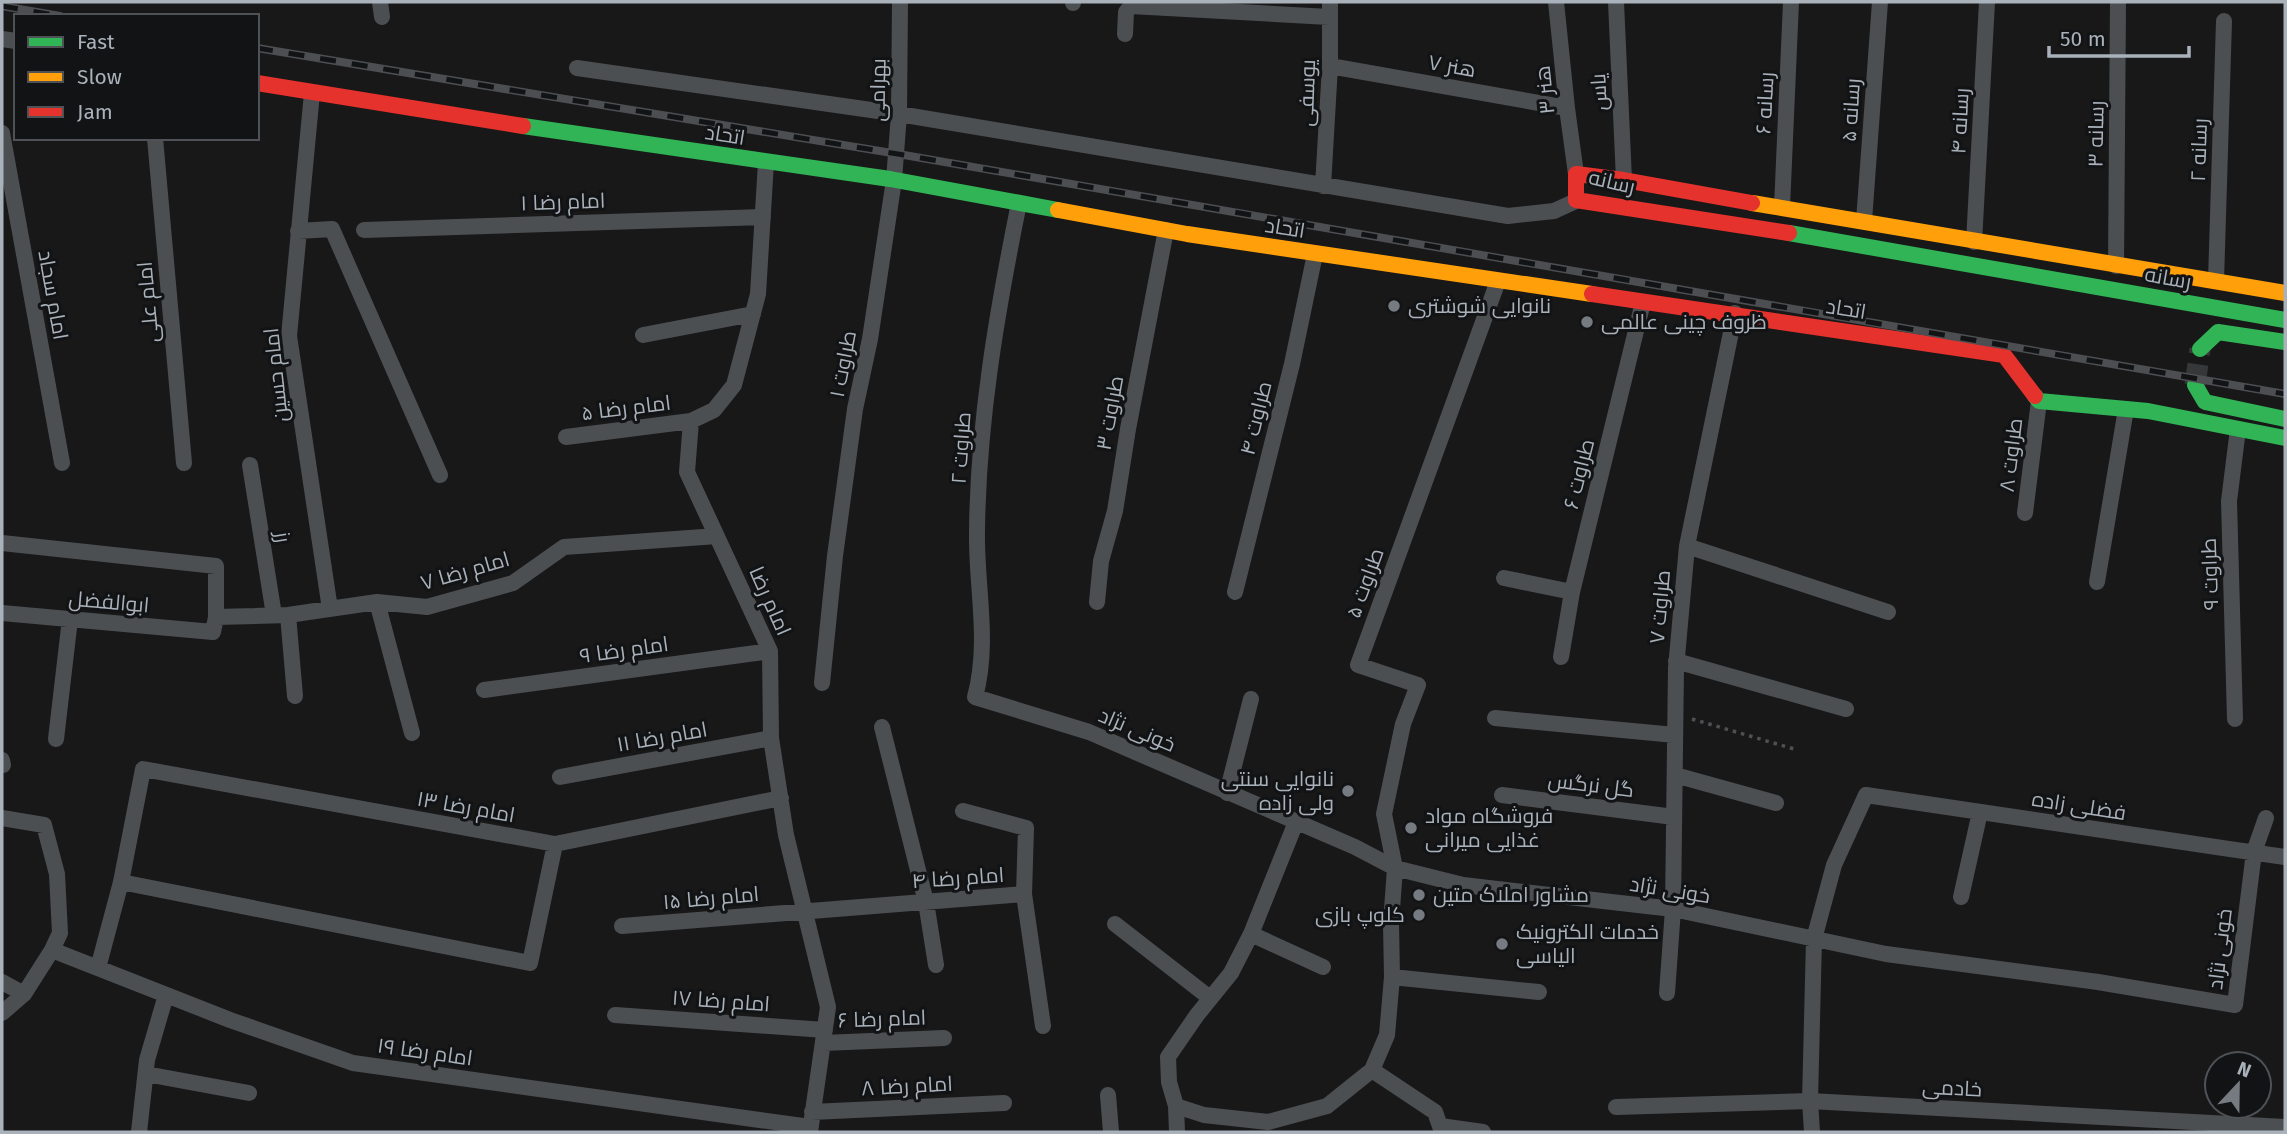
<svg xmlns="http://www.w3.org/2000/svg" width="2287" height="1134" font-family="'Fira Sans',Cairo,sans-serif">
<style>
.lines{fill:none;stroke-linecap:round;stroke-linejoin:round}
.secondary-tunnel{stroke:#353739;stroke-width:21;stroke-dasharray:21 10;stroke-linecap:butt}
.path{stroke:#4e5053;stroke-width:3.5;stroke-dasharray:3.5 5;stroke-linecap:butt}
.street{stroke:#4c4f52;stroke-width:16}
.fast{stroke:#30b455;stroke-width:16}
.slow{stroke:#ff9f0a;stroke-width:16}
.jam{stroke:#e5322d;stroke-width:16}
.rail-casing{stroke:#4c4e51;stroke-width:8}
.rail{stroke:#121315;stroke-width:5;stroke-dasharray:16;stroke-linecap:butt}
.poi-dot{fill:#767b82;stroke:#121315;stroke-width:2.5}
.labels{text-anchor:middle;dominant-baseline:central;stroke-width:6;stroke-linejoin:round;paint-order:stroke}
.street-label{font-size:21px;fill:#a9b1ba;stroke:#121315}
.poi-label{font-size:21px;fill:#a9b1ba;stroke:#121315;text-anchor:start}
</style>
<rect width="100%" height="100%" fill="#181819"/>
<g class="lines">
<path class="secondary-tunnel" d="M2195 385 2200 349"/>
<path class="path" d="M1692 719 1794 749"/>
<path class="street" d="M380 2 382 17
M1556 2 1567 108 1576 174
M1616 2 1624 180
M1073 3V2
M1125 34 1126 12 1131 6 1329 17
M2 39 16 41
M1330 66 1567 108
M577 68 899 114 1508 216 1554 211 1578 200
M312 93 289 336 330 609
M2 133 62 463
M155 138 184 463
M766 162 758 294 734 385 714 410 691 421 687 472 770 651 771 738 786 835 828 1007 810 1132
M1323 186 1330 66V2
M1019 203C997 312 978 421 977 532 976 587 990 642 975 697L1089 732 1355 847 1395 868 1463 885 1673 909 1886 954 2098 982 2235 1005 2254 852 2266 818
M1782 207 1791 2
M1864 221 1880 2
M364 230 763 217
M298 231 332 229 440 475
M1974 242 1987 2
M2116 266 2118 2
M2216 281 2224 21
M643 335 753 314
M566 437 691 421
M250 465 274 615
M2025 513 2039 401
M2 543 216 566V617L213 632 2 613
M1687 546 1888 612
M1504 578 1572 592
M2097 582 2126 409
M1235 592 1292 364 1315 254
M377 602 412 733
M1097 602 1101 561 1115 511 1128 429 1166 230
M288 615 295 696
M216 617 288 615 377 602 427 607 513 583 564 547 717 536
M1561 657 1572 592 1643 302
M1676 661 1846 709
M822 683 835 556 855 409 870 339 894 180 899 114 900 2
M484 690 770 651
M1495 718 1675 735
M2235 719 2229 501 2238 429
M882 727 926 902 936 965
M56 739 70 619
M2 760 3 765
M1675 775 1776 803
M560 777 771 738
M1227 793 1251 699
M1502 795 1674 817
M963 811 1026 828 1024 894
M2 818 44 825 57 874 60 933 52 950 24 994 2 982
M555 844 530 963 121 882 143 769 555 844 781 798
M1961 897 1980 812
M1115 924 1210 998
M622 926 1024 894 1043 1026
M1251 934 1296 822
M52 950 230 1020 353 1063 810 1127
M1323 967 1251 934 1231 973 1197 1015 1168 1057 1169 1082 1176 1106 1204 1115 1268 1122 1327 1106 1372 1070
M98 968 121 882
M1392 977 1539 992
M1667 993 1673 909 1676 668 1687 546 1735 313
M2 1013 24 994
M615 1015 825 1030
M823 1043 944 1038
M146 1074 249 1093
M1108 1095 1111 1132
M1176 1106 1177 1132
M1616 1107 1810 1101 2285 1127
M812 1112 1004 1103
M1440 1126 1483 1132
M139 1132 147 1060 166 995
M1442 1132 1435 1112 1372 1070 1387 1035 1392 977 1391 923 1395 868 1384 814 1403 724 1418 685 1358 665 1498 281
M1812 1132 1810 1101 1814 939 1834 865 1866 795C2005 816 2145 837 2285 857"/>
<path class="fast" d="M523 126 890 179 1058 210
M1789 233 2285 320
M2200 349 2218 332 2285 342
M2195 385 2205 402 2285 419
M2035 396 2039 401 2148 411 2285 438"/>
<path class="slow" d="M1752 203 2285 293
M1058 210 1187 234 1592 294"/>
<path class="jam" d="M257 83 523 126
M1752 203 1624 180 1576 174V200L1789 233
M1592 294 2004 355 2035 396"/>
<g class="rail-casing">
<path id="rail" d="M2 6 60 16
M257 48 904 155 2285 394"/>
</g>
<use href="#rail" class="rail"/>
</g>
<g class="poi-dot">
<circle cx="1394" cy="306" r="7"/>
<circle cx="1587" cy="322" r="7"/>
<circle cx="1348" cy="791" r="7"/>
<circle cx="1411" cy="828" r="7"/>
<circle cx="1419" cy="895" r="7"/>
<circle cx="1419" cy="915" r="7"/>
<circle cx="1502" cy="944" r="7"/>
</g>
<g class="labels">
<g class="street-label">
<text transform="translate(1452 66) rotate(10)">هنر ۷</text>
<text transform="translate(878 90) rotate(-89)">بهرامی</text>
<text transform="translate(1545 90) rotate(-96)">هنر ۳</text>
<text transform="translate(1599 92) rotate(-93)">یاس</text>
<text transform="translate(1307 93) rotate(-88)">یوسفی</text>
<text transform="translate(1765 103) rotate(-87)">رسانه ۶</text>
<text transform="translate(1851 110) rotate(-86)">رسانه ۵</text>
<text transform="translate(1960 121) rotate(-87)">رسانه ۴</text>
<text transform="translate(2096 134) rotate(-89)">رسانه ۳</text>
<text transform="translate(725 135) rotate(9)">اتحاد</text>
<text transform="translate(2199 150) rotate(-88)">رسانه ۲</text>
<text transform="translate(1612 182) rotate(13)">رسانه</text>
<text transform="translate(563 202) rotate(-2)">امام رضا ۱</text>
<text transform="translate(1285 228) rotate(9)">اتحاد</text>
<text transform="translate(2168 278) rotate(10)">رسانه</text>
<text transform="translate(53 295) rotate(80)">امام سجاد</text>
<text transform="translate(148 302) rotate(-95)">امام علی</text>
<text transform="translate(1846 309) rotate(9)">اتحاد</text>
<text transform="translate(843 364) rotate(-79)">طراوت ۱</text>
<text transform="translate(276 375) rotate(-96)">امام حسین</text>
<text transform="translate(626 408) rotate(-7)">امام رضا ۵</text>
<text transform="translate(1110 413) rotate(-80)">طراوت ۳</text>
<text transform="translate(1256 418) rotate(-76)">طراوت ۴</text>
<text transform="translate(961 448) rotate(-86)">طراوت ۲</text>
<text transform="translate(2011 455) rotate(-83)">طراوت ۸</text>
<text transform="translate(1579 474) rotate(-76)">طراوت ۶</text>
<text transform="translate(283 537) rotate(81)">رز</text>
<text transform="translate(465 571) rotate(-16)">امام رضا ۷</text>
<text transform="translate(2210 574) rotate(-92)">طراوت ۹</text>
<text transform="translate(1365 583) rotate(-70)">طراوت ۵</text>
<text transform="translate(770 601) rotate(66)">امام رضا</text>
<text transform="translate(109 602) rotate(5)">ابوالفضل</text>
<text transform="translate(1660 607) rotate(-85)">طراوت ۷</text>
<text transform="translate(624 650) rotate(-8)">امام رضا ۹</text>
<text transform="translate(1137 730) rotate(23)">خونی نژاد</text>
<text transform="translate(662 737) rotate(-10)">امام رضا ۱۱</text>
<text transform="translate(1591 785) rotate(7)">گل نرگس</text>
<text transform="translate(2079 806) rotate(9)">فضلی زاده</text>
<text transform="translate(466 807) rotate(10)">امام رضا ۱۳</text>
<text transform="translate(958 878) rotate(-4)">امام رضا ۴</text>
<text transform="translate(1670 890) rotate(9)">خونی نژاد</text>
<text transform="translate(711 898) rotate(-5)">امام رضا ۱۵</text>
<text transform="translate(2220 949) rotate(-83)">خونی نژاد</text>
<text transform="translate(721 1001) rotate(4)">امام رضا ۱۷</text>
<text transform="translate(882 1019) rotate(-2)">امام رضا ۶</text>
<text transform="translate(425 1052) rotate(8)">امام رضا ۱۹</text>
<text transform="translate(907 1086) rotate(-3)">امام رضا ۸</text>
<text transform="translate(1952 1088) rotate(3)">خادمی</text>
</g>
<g class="poi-label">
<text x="1408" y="306">نانوایی شوشتری</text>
<text x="1601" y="322">ظروف چینی عالمی</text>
<text x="1334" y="779" text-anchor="end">نانوایی سنتی<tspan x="1334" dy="24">ولی زاده</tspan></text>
<text x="1425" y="816">فروشگاه مواد<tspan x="1425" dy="24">غذایی میرانی</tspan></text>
<text x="1433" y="895">مشاور املاک متین</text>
<text x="1405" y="915" text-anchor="end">کلوپ بازی</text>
<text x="1516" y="932">خدمات الکترونیک<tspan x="1516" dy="24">الیاسی</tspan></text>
</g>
</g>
<rect width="2287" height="1134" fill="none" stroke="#a9b1ba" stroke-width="7"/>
<rect x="14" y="14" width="245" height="126" fill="#121315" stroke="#4e5257" stroke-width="2"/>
<rect x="28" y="37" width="35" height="10" fill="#30b455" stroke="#4e5257" stroke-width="2"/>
<text x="77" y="49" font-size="21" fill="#a9b1ba">Fast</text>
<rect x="28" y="72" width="35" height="10" fill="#ff9f0a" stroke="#4e5257" stroke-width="2"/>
<text x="77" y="84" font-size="21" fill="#a9b1ba">Slow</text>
<rect x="28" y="107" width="35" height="10" fill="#e5322d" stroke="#4e5257" stroke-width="2"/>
<text x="77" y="119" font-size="21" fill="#a9b1ba">Jam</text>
<g transform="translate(2238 1085) rotate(22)"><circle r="33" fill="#121315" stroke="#4e5257" stroke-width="2"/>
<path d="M0-5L12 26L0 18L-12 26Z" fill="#767b82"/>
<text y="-10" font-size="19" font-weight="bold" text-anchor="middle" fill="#a9b1ba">N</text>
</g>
<path d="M2049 46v10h140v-10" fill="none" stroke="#a9b1ba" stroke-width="3.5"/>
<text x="2060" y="46" font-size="21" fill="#a9b1ba" stroke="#121315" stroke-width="5" paint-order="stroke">50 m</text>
</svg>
